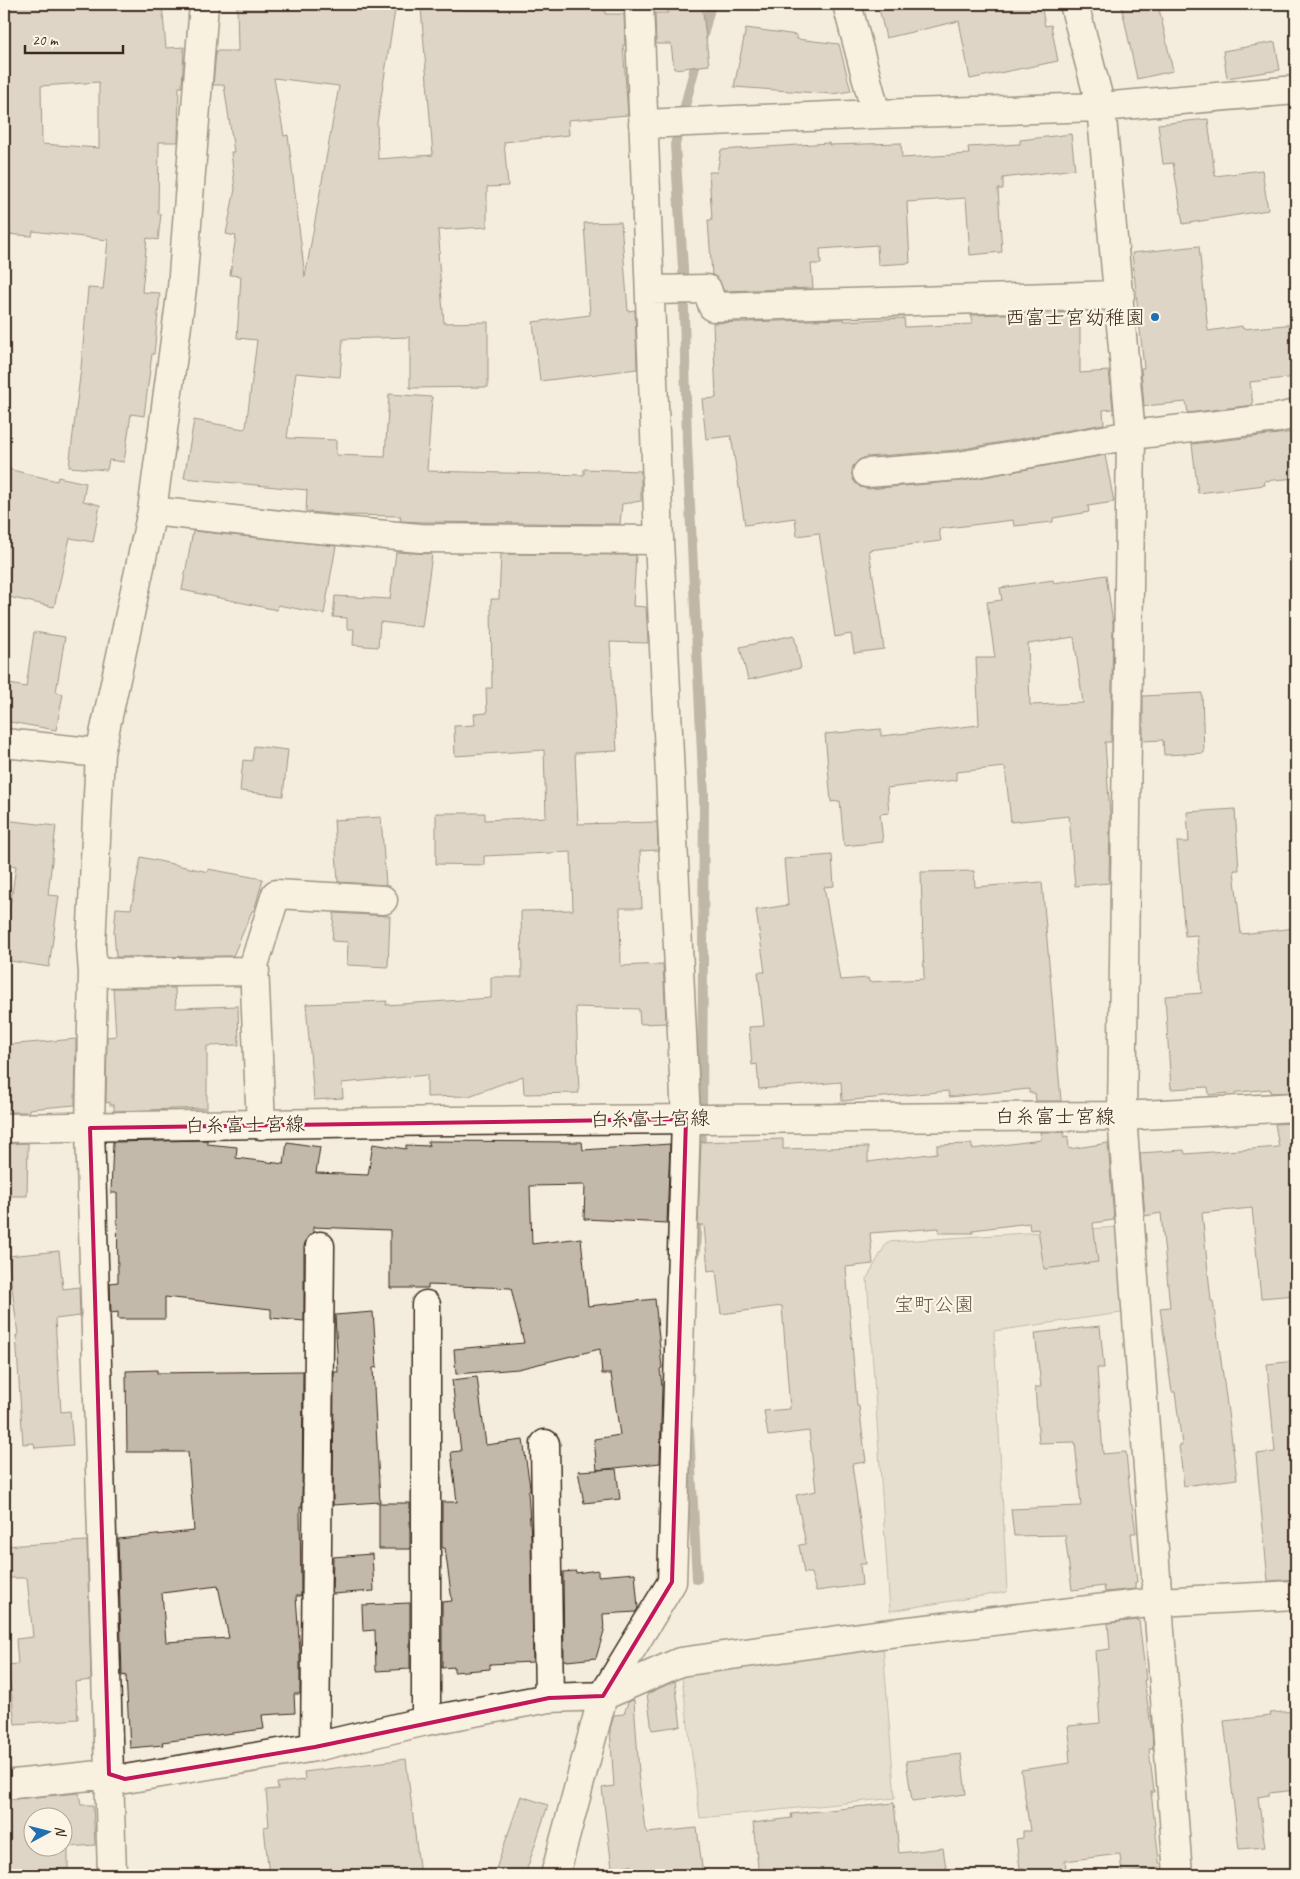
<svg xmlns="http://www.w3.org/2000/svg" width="1300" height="1879" font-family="Caveat,'Klee One',sans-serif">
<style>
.green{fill:#d6cdbd;stroke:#887c6e}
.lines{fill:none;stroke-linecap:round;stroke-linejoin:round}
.stream{stroke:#817466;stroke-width:10}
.building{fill:#c3b9aa;stroke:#3b2a1e;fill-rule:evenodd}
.minor-casing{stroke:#3b2a1e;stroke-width:31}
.major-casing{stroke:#3b2a1e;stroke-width:31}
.minor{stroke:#fcf5e5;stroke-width:28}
.major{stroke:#fcf5e5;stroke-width:28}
.marked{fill:none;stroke:#c2185b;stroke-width:4;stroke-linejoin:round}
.poi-dot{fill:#1f6fb2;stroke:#fcf5e5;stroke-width:2}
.labels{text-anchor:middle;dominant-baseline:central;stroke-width:4.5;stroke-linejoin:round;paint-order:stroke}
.poi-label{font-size:20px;fill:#3b2a1e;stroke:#fcf5e5;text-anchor:end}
.street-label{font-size:20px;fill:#3b2a1e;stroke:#fcf5e5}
.park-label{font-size:20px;fill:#625346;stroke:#fcf5e5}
</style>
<rect width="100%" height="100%" fill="#f4eddd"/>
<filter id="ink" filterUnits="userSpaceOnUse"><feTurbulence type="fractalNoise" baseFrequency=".02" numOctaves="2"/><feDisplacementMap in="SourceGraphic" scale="10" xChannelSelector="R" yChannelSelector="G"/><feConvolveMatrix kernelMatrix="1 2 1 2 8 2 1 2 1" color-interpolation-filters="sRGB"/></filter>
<g filter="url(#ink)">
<path class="green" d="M1119 1227 1128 1312 994 1331 1007 1592 890 1611 867 1278 887 1242Z
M882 1634 895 1798 700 1818 680 1662Z"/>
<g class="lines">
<path class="stream" d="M695 1253 702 1115 704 795 687 443 683 268 675 145 711 4
M689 1430 697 1579"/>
</g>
<path class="building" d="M4 4H162L166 48 184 47 182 87H179L178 142H159L158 214H161L158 240 147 238 142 292 160 293 154 354H152L144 416 131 414 124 462 109 460 107 470 69 467 81 368 88 288 103 289 108 240 33 231 32 236 4 234ZM99 82V148L42 144 41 86Z
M237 4H396L377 123 378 159 433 155 421 8 498 11V4H605V14H624L625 45H623L628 115 568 120 569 135 504 142 508 186 487 187V227L438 230 440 252 438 253 444 323 488 322V387L410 388V337L343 339 340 377 296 373 287 438 336 440V455L385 457 389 394 432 397 427 471 584 475V469L641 471V501L622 504 620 524 421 522 400 521 401 516 342 515 310 512H306L307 490 184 478 194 420 244 429 246 427 257 340 237 338 241 276 230 275 236 236 226 234 235 189 231 152H234L224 85H213L216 51H238ZM274 78 339 86 305 277 288 135 284 136Z
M667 4H702L709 65 674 69 671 44H656L655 13H668Z
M878 4H1041L1045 26 1051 25 1058 61 970 79 959 21 886 38Z
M1121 4H1158L1173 71 1137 79Z
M746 28 797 35V39L839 44 851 91 832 94 734 87Z
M1275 42 1280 70 1227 78 1223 51Z
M1208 119 1215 176 1262 170 1268 210 1183 224 1173 163 1163 164 1158 124Z
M1071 134 1075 169 1003 178V189H998L1002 252 970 255 966 198 907 202 910 263 878 265 877 245 820 249 821 264H811L813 288 724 291 716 277 712 275 708 220H712L709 172H717L721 150 829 143V145L901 143 902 158 969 154 968 147 1020 144V140Z
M621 222 628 311 635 310 637 369 540 381 533 322 590 315 584 223Z
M1199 246 1208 331 1242 326 1243 329 1296 324V377L1250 382 1253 405 1188 413 1186 402 1144 406 1141 368H1144L1132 253Z
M1080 312V373L1109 371 1113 409 1103 410 1104 424 957 450 866 457 859 460 853 466 852 475 854 481 860 487 868 489 962 481 1105 455 1114 502 1088 506 1089 512 1053 518V522L1014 526 1013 520 939 529 941 541 869 550 884 649 854 653 851 634 835 637 819 533 797 536 795 518 745 525 731 436 706 439 702 399 716 398 713 323 844 319V321L904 318 905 327 972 324 971 315Z
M1296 432V478L1264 481 1265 485 1198 493 1192 444Z
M4 468 57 481 58 477 86 483 83 501 100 505 93 542 70 538 54 607 4 596Z
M193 531 336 546 324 614 278 605 277 610 182 590Z
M396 552 432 554 422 627 380 622 378 647 353 645 354 629H347V618L333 617 335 596 390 599Z
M501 554 636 555 633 606 646 607 648 643 610 642 617 751 575 753 578 824 657 822 658 850 640 851 642 908H620L621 966 663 964 666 1023 640 1024 639 1009 576 1007 579 1093 524 1094 523 1076 469 1096 427 1097V1075L342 1083 343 1098 314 1100 306 1004 387 1001 386 1005 491 998V977H522L521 911 573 910 571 852 484 856V865L436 864V813H485V820L546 817 544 750 455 756 454 726 475 725 474 714 487 713 486 688H492L491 599H499Z
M1106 575 1113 624 1111 742H1105L1110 815 1109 883 1075 886 1069 816 1011 822 1005 767 956 772V780L887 788 889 813 880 814 883 842 844 846 840 801 831 802 825 734 881 729V736L979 725 976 658H995L987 602 1002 600 1000 588 1053 580 1054 583ZM1074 637 1083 703 1030 705 1028 644Z
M34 632 65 637 56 692 63 694 56 730 4 721V683L26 687Z
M794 635 801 668 748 680 740 647Z
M1202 693 1204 753 1164 755 1163 740 1143 741V696Z
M254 746 288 750 283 796 240 791 243 760 252 761Z
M1235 809 1239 870H1234L1241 934 1296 928V1092L1271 1093 1270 1089 1209 1095 1208 1087 1171 1089 1165 996 1202 993 1197 935 1185 936 1177 842H1189L1187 812Z
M381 817 386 885 338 882 334 820Z
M4 820 56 826 48 895 59 896 49 967 4 960V934L6 935 16 866 4 864Z
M832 855 834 886 824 887 840 980 868 978 869 982 924 979 921 872 974 871 975 887 1042 882 1061 1101H1036L1035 1093H1029V1089L949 1097 948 1091 842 1101 841 1082 759 1089 757 1064 752 1065 749 1027 764 1026 758 972H765L756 910 788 905 784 859Z
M141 857 208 872V869L263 879 254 911H252L233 956 116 957 114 932 116 908 131 909Z
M334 913 390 916 388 967 347 965 348 942 332 941Z
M113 988H175L176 1008 238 1006 239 1045 207 1046V1108L114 1111V1105H110V1102L106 1103 107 1037 116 1036Z
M76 1039 75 1105 29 1109V1112H4V1045Z
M1296 1123V1198L1292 1199 1296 1238V1295L1261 1298 1252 1208 1202 1213 1211 1301H1213L1237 1479 1184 1486 1179 1445H1182L1175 1392H1172L1160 1308 1170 1307 1161 1213 1145 1216 1140 1153 1184 1150 1185 1154 1279 1147 1275 1124Z
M1040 1132H1064V1137L1068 1136 1069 1149 1108 1143 1114 1220 1093 1223 1098 1262 1044 1269 1038 1229 1030 1230 1029 1223 973 1230V1233H939V1228L870 1233 873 1264 846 1267 857 1406H859L866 1462 852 1464 866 1564H860L862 1585 816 1591 811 1573H804L799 1545 806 1544 796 1495 816 1491 809 1431 768 1436 764 1411 790 1409 782 1306 721 1314 716 1270 708 1271 704 1225H698L701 1142 783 1139V1149L868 1147V1162L937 1153V1145L972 1144V1149L1041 1140Z
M207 1140V1144L237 1147 236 1158 284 1164 287 1142 320 1147 316 1173 368 1175 373 1144 406 1149V1145L429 1146 428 1141 582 1142 583 1150 670 1144 667 1223 584 1219 585 1185 530 1186 532 1244 581 1238 588 1306 655 1299 662 1368 660 1369 662 1386 660 1463 597 1470 594 1439 620 1435 611 1374H602L600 1349 518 1369 456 1374 454 1349 524 1343 511 1288 428 1285V1288H390V1230L313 1227V1232L307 1238 304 1246V1321L271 1318V1309L165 1297V1319H118V1312L111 1313 110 1283 118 1282 117 1193H111L113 1142Z
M28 1143 27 1196H4V1144Z
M59 1251 63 1289 79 1287 80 1316 55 1319 61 1412 70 1411 73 1445 35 1448 34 1443 23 1444 16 1335H18L8 1256Z
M373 1312 377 1367 373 1368 380 1502 333 1505 334 1372H338L335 1315Z
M1100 1326 1104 1368H1097L1103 1454 1126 1452 1131 1505H1132L1136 1533H1131L1137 1582 1135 1583V1589L1105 1592 1104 1586 1072 1590 1065 1535 1014 1536 1011 1509 1081 1506 1075 1442 1039 1443 1035 1387H1041L1035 1333Z
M1296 1361V1579L1268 1581 1256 1454 1275 1452 1267 1364Z
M157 1370V1373L303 1371 302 1507H300L301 1596H296L300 1652V1694H294L295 1713 262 1715 264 1729 162 1742 163 1745 130 1748 126 1675 122 1676 118 1539 194 1531 188 1452H127L126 1371ZM218 1586 229 1638 166 1642 162 1593Z
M477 1377 486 1445 523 1440 530 1487V1491H528L531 1538 533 1662 490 1664V1669L454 1672V1667L442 1668V1602L452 1601 445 1548H442V1502H457L451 1452 461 1451 452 1380Z
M616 1469 620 1499 584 1503 578 1471Z
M379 1503H410V1549H379Z
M87 1541 91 1680 75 1682 78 1719 15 1724 8 1665 18 1664 16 1639 33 1637 27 1578H4V1546Z
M372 1554 374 1591 332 1594 333 1557Z
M598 1570V1576L635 1573 638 1608 636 1612 603 1614 604 1631 596 1658 567 1661V1660H564L563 1572 576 1571V1573Z
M410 1603V1669L376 1671 375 1630 363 1631 362 1605Z
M1139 1620 1146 1680H1144L1152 1732 1153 1749H1149L1154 1792H1151L1160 1869 1122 1874 1120 1854 1065 1861 1067 1875H1025L1024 1868H1020L1016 1839 1023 1838V1831H1030L1021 1770 1070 1763 1069 1750H1071L1068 1726 1100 1723 1095 1651 1110 1649 1108 1623Z
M675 1681 681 1726 652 1730 647 1694Z
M634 1700 639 1773H638L645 1830H647V1833L697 1828 703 1875H632L631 1865 612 1868 602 1788 614 1786 610 1729 614 1715 624 1714 628 1702Z
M1296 1711V1790L1269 1793V1795L1258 1797 1265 1847 1239 1849 1224 1721 1271 1716 1270 1713Z
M961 1754 966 1794 912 1801 906 1761Z
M406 1759 420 1875H269L264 1827 269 1826 266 1790 278 1789 277 1783 305 1780 304 1772Z
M79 1793 81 1805H93L95 1845 68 1847V1872L35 1875H4V1800ZM32 1816H62V1846H32Z
M521 1796 548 1805 525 1875H513L496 1869Z
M894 1803 899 1853 943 1848 947 1875H759L753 1823 792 1818 791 1814Z"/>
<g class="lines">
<g class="minor-casing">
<path id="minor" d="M847 4 876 114
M1074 4 1101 107 1131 435 1122 1116 1178 1875
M643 124 876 114 1101 107 1296 90
M650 290 707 289 713 307 1120 295
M867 473 959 466 1131 435 1278 418 1296 414
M152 511 308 528 420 538 659 540
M4 743 100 753
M93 973 255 971
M261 1125 254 965 276 894 383 900
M426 1305V1721
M545 1444 549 1698
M315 1747 320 1246
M4 1785 109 1774 125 1779 315 1747 426 1721 549 1698 603 1696 680 1662 882 1634 1157 1602 1296 1595
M112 1875 90 1128 93 973 91 946 100 753 152 511 182 288 204 4
M555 1875 603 1696 672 1582 686 1119 659 540 639 4"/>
</g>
<g class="major-casing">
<path id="major" d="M4 1128 449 1121 1122 1116 1296 1107"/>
</g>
<use href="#minor" class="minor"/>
<use href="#major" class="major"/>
</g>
</g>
<path d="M0 0H1300V1879H0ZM686 1119 672 1582 603 1696 549 1698 315 1747 125 1779 109 1774 90 1128Z" fill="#f4eddd" fill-opacity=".55" fill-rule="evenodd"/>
<path class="marked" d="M686 1119 672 1582 603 1696 549 1698 315 1747 125 1779 109 1774 90 1128Z"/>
<circle class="poi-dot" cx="1155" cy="317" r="5"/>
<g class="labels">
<g class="poi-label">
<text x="1145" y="317">西富士宮幼稚園</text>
</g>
<g class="street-label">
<text x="1055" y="1116">白糸富士宮線</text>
<text transform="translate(650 1119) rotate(-1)">白糸富士宮線</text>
<text transform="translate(245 1125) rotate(-1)">白糸富士宮線</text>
</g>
<g class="park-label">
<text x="934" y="1304">宝町公園</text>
</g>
</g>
<rect width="1300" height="1879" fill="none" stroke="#fcf5e5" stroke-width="20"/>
<rect x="10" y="10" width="1280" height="1859" fill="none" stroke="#3b2a1e" stroke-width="2" filter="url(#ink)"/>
<g transform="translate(48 1832) rotate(83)"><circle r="24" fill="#fcf5e5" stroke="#afa495"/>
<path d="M0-4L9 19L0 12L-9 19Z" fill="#1f6fb2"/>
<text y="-8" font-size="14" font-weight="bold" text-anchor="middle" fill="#3b2a1e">N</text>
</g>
<path d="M25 45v8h98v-8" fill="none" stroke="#3b2a1e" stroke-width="2.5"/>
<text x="32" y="45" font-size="15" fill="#3b2a1e" stroke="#fcf5e5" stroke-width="4" paint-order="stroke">20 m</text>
</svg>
